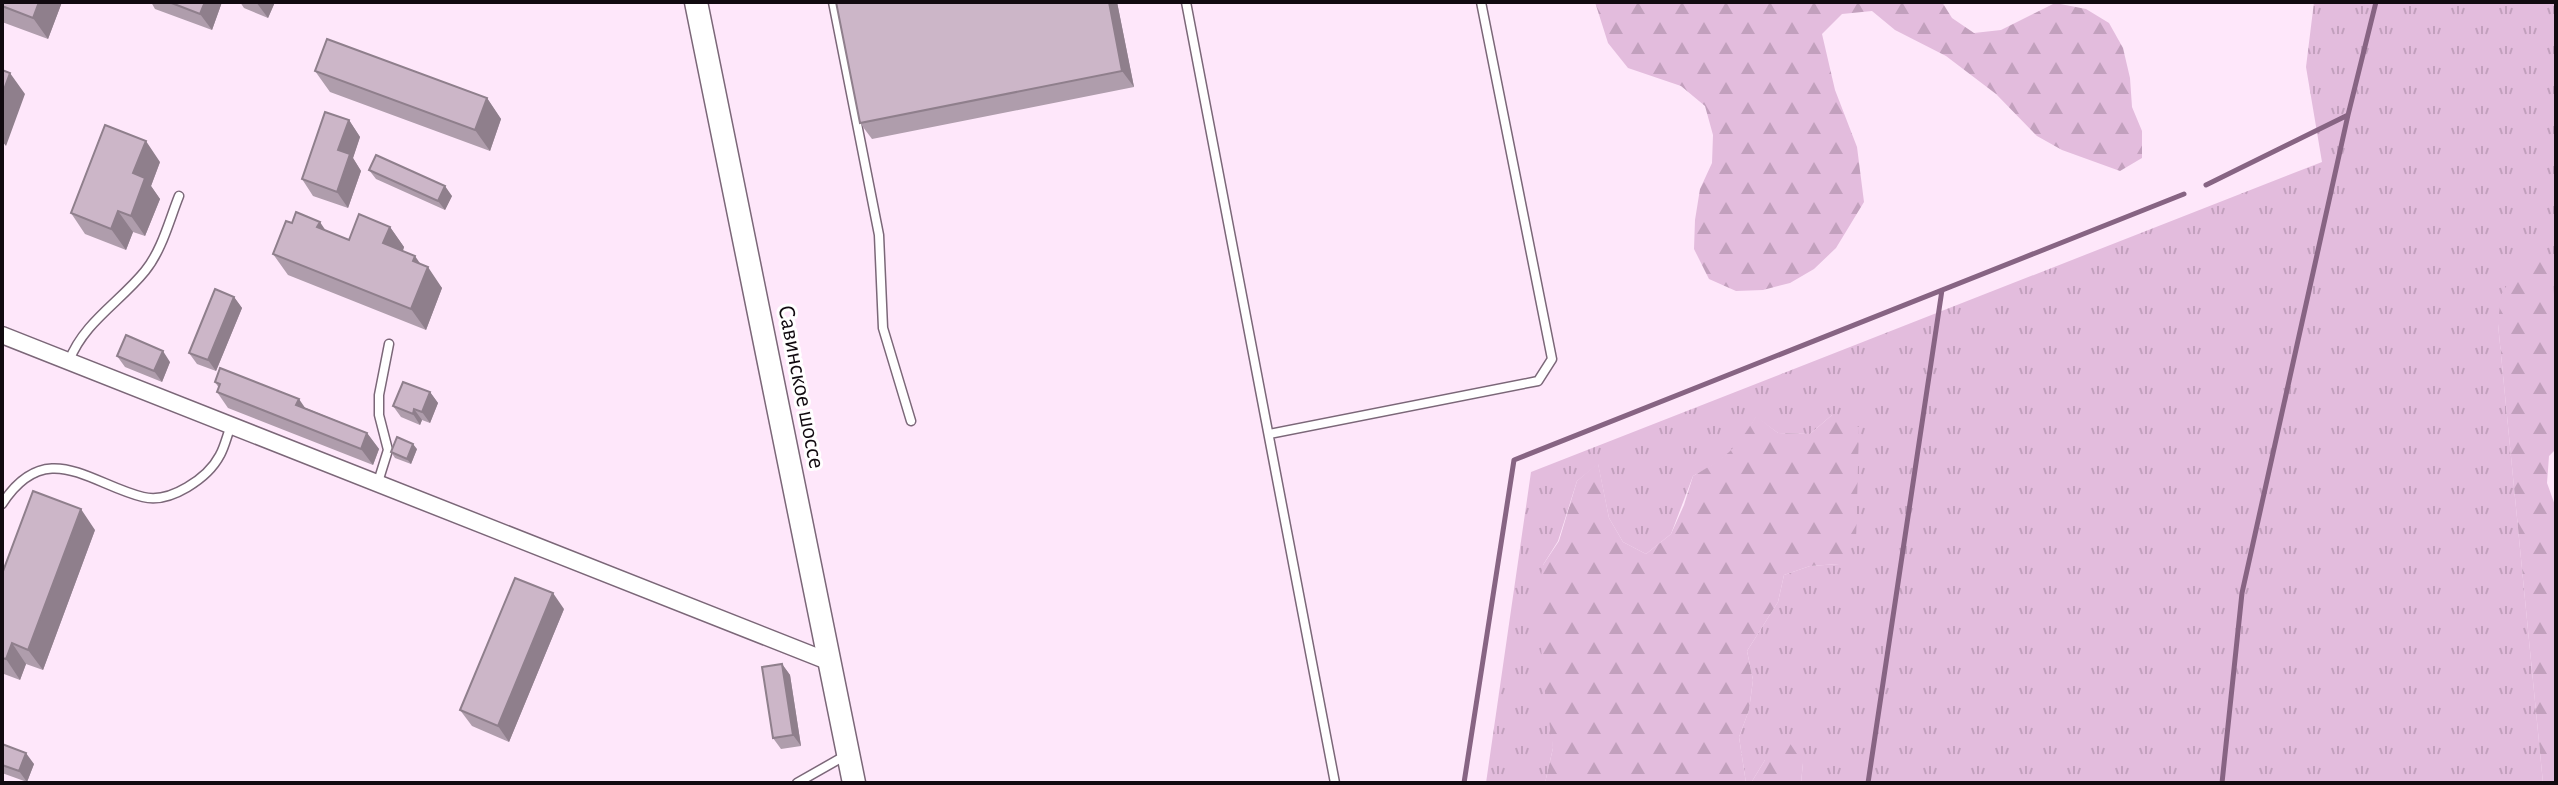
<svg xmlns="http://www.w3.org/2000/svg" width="2558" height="785" font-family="'Alegreya Sans',sans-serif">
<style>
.grass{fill:url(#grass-tufts)}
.forest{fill:url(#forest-firs)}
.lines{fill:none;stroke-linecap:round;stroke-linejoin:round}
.stream{stroke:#876483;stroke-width:5}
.lane-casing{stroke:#7b6778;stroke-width:11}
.street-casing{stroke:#7b6778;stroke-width:19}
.secondary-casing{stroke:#7b6778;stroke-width:25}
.lane{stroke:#fff;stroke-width:8}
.street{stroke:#fff;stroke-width:16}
.secondary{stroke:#fff;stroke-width:22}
.wall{fill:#af9dac}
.shaded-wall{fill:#8f7f8c}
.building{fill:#ccb6c8;stroke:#8f7f8c;stroke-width:2}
.labels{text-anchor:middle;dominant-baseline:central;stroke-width:6;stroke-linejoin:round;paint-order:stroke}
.street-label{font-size:24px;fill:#110a10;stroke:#fff}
</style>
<defs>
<pattern id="grass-tufts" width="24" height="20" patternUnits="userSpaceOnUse" patternTransform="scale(2)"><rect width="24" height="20" fill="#e3bcdd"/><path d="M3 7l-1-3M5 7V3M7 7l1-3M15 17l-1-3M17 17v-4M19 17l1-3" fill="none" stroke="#c2a0bd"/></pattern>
<pattern id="forest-firs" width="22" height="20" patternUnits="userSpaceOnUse" patternTransform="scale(2)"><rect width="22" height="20" fill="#e3bcdd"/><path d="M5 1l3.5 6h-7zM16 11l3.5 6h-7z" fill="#c2a0bd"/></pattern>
</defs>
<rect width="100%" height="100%" fill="#fee7fa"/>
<path class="grass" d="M2314 2H2556V326L2498 324 2543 783H1801L1803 763 1765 760 1751 783H1746L1739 737 1749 710 1753 680 1747 651 1778 602 1784 575 1810 566 1839 564 1832 415 1810 434 1778 433 1756 417 1741 442 1718 462 1693 476 1671 534 1646 554 1623 542 1609 518 1598 464 1577 481 1558 541 1543 565 1553 748 1545 783H1486L1531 472 2322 162 2306 67Z"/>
<path class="forest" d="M1595 2H1942L1952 18 1974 33 2001 30 2055 3 2086 9 2109 23 2123 48 2130 78 2132 107 2142 131V158L2120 171 2062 150 2037 136 1996 94 1946 56 1895 30 1872 11 1842 14 1822 34 1835 90 1857 147 1864 202 1836 248 1814 269 1790 283 1763 290 1736 291 1709 279 1694 249 1695 220 1700 189 1712 163 1713 135 1705 106 1681 86 1628 68 1608 43Z
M2530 246 2552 263 2556 326V449L2549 456 2547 483 2556 508V783H2543L2498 324 2501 295Z
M1832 415 1859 427 1856 542 1839 564 1810 566 1784 575 1778 602 1747 651 1753 680 1749 710 1739 737 1746 783H1545L1553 748 1544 685 1537 596 1543 565 1559 541 1577 481 1598 463 1609 518 1623 542 1646 554 1671 534 1684 505 1693 476C1725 458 1737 449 1756 416L1778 433 1810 434Z
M1787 739 1803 763 1801 783H1751L1765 760Z"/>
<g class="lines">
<path class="stream" d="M2206 185 2348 115 2376 2
M1464 783 1514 460 2184 194
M1868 783 1942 290
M2222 783 2242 593 2348 115"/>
<g class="lane-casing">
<path id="lane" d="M833 2 879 235 883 328 911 421
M1186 2 1335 783
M69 361C84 322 120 302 145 271 162 250 169 221 179 196
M1269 434 1538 381 1552 359 1481 2
M378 482 388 450 379 415V395L389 344
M2 504C46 436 90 484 143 497 170 504 208 478 220 455 225 446 227 435 231 426
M797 783 848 754"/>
</g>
<g class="street-casing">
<path id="street" d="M2 335 830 662"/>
</g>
<g class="secondary-casing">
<path id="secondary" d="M696 2 854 783"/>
</g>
<use href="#lane" class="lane"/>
<use href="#street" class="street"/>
<use href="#secondary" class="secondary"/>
</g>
<path class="wall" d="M2 2H62L48 39 2 22Z
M151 2H222L212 30 155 9Z
M240 2H275L268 18 244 8Z
M1117 2 1134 87 872 139 860 123Z
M315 71 487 98 501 119 490 151 330 92Z
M349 120 360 137 353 158 361 171 348 208 313 196 302 179Z
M160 162 151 186 160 199 145 236 133 232 126 250 85 234 71 213Z
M369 170 452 196 445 210 376 179Z
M390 227 404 247 403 251 420 264 442 288 426 330 288 275 273 254 326 231 349 240Z
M234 297 242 308 216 371 197 364 189 353Z
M117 356 170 362 162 382 125 367Z
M215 382 306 408 367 433 379 449 373 465 228 408 217 392 219 388Z
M430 392 438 403 430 423 422 420 420 425 401 417 393 406Z
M417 449 411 464 395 458 391 452Z
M95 530 43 670 26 664 20 680 4 674 2 672V574Z
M564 609 509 742 472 726 460 710Z
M782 664 790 675 801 746 781 749 773 738Z
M2 744 34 764 27 782 2 773Z"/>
<path class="shaded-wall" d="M39 2H62L48 39 33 18Z
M205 2H222L212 30 200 14Z
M256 2H275L268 18Z
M1109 2H1117L1134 87 1122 71Z
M10 73 25 94 6 146 2 141V95Z
M487 98 501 119 490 151 475 130Z
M349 120 360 137 353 158 361 171 348 208 337 192 338 150Z
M146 141 160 162 151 186 160 199 145 236 131 216 133 173Z
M445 186 452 196 445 210 438 201Z
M118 211 133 232 126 250 111 229Z
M320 222 334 243 317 227Z
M390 227 404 247 398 264 383 243Z
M415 256 426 272 428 267 442 288 426 330 411 309 413 261Z
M234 297 242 308 216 371 208 360Z
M163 351 170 362 162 382 154 371Z
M430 392 438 403 430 423 422 412Z
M299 399 310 415 296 405Z
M414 409 422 420 420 425 413 414Z
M367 433 379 449 373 465 361 449Z
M413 444 417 449 411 464 407 459Z
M81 509 95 530 43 670 28 650Z
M553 593 564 609 509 742 498 726Z
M12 643 26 664 20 680 6 659Z
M782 664 790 675 801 746 793 735Z
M26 753 34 764 27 782 19 771Z"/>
<path class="building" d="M2 2H39L33 18 2 6Z
M169 2H205L200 14Z
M836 2H1109L1122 71 860 123Z
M327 39 487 98 475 130 315 71Z
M2 70 10 73 2 95Z
M325 112 349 120 338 150 350 154 337 192 302 179Z
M105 125 146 141 133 173 145 178 131 216 118 211 111 229 71 213Z
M376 155 445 186 438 201 369 170Z
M296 212 320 222 317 227 349 240 359 214 390 227 383 243 415 256 413 261 428 267 411 309 273 254 286 221 292 223Z
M215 289 234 297 208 360 189 353Z
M126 335 163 351 154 371 117 356Z
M220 368 299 399 296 405 367 433 361 449 217 392 220 384 215 382Z
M403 382 430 392 422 412 414 409 413 414 393 406Z
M397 437 413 444 407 459 391 452Z
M33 491 81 509 28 650 12 643 6 659 2 658V574Z
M515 578 553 593 498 726 460 710Z
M782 664 793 735 773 738 762 667Z
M2 744 26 753 19 771 2 765Z"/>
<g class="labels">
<g class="street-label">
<text transform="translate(801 387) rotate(79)">Савинское шоссе</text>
</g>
</g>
<rect width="2558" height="785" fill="none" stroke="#110a10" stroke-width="8"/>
</svg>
